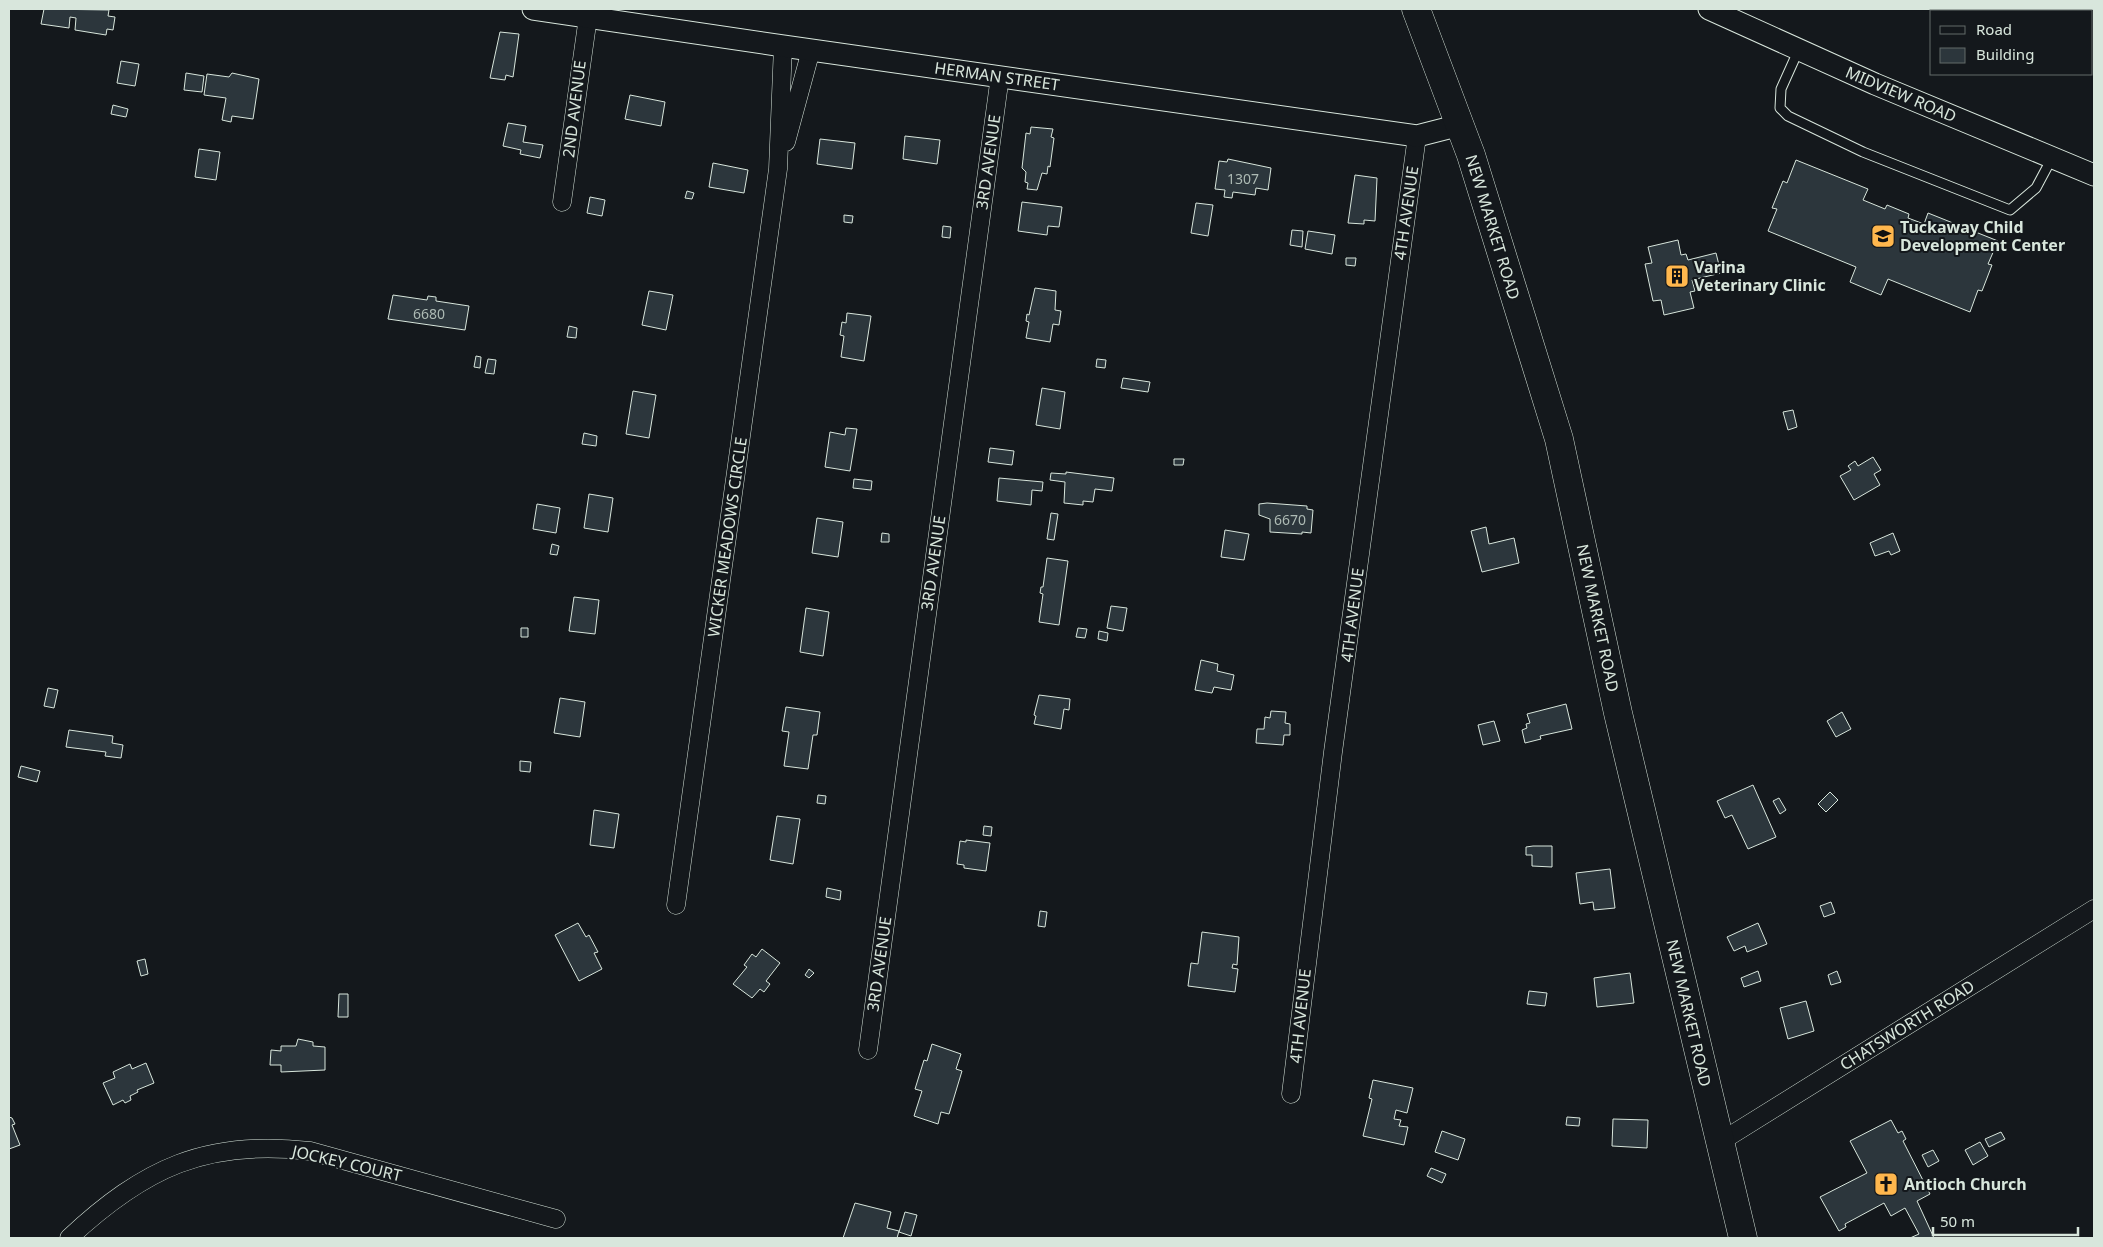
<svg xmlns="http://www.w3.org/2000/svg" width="2103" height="1247" font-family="'Noto Sans',sans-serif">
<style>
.building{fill:#2c363c;stroke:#d8e6dc}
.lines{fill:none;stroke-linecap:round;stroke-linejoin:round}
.service-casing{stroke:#d8e6dc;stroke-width:11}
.minor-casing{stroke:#d8e6dc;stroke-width:19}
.tertiary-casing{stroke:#d8e6dc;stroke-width:23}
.primary-casing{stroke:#d8e6dc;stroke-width:29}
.service{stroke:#14181c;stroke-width:9}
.minor{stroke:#14181c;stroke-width:18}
.tertiary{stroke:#14181c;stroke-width:21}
.primary{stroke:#14181c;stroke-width:28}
.labels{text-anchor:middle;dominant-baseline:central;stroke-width:4;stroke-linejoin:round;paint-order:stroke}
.number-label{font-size:14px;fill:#adbab4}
.street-label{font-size:16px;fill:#d8e6dc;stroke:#14181c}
.poi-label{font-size:16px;font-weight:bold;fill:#d8e6dc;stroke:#14181c;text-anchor:start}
</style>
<rect width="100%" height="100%" fill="#14181c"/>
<path class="building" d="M44 9 109 10 108 16 115 17 113 30 107 29 106 35 75 30 76 18 70 17 69 28 41 24Z
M500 32 519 34 513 77 506 75 505 80 490 78Z
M121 61 139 64 135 86 117 83Z
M186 73 204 76 202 92 184 90Z
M232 73 259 79 253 119 232 116 231 122 222 120 226 98 204 95 207 74 229 77Z
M630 95 665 102 661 126 625 119Z
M113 105 128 109 126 117 111 114Z
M508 123 526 126 523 142 543 145 540 158 520 154 521 150 503 146Z
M1031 127 1053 129 1051 137 1054 138 1050 167 1048 166 1047 174 1042 173 1037 190 1027 189 1028 183 1025 182 1026 172 1022 168 1026 133 1030 134Z
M905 136 940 140 937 164 903 159Z
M820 139 855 143 852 169 817 164Z
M199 149 220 152 216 180 195 177Z
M1228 159 1271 168 1268 190 1256 188 1255 195 1233 192 1232 198 1224 197 1225 190 1215 189 1219 161 1227 162Z
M1796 160 1868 189 1863 200 1885 209 1887 205 1909 214 1908 218 1924 224 1928 213 1998 241 1988 264 1992 265 1982 291 1978 290 1970 312 1888 279 1881 295 1850 282 1856 267 1768 231 1777 209 1772 208 1783 181 1787 183Z
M713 163 748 170 744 193 709 187Z
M1355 175 1377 178 1375 221 1364 220V224L1348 223Z
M687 191 694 193 692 199 685 198Z
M590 197 605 200 602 216 587 213Z
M1022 202 1062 207 1059 227 1048 226 1047 235 1018 231Z
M1196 203 1213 205 1208 236 1191 233Z
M844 215 853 216 852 223 844 222Z
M943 226 951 227 950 238 942 237Z
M1292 230 1303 231 1302 247 1290 245Z
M1308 231 1335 235 1332 254 1305 249Z
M1678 240 1681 255 1686 254 1688 260 1716 253 1721 273 1692 280 1695 291 1690 292 1694 308 1664 315 1661 300 1653 301 1645 264 1652 263 1648 247Z
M1346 258H1356L1355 266 1346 265Z
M1035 288 1056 291 1055 310 1061 311 1059 325 1053 324 1050 342 1026 338 1029 322 1026 321 1027 314 1029 315Z
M649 291 673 295 666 330 642 325Z
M393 295 427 300 428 296 436 297V301L469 306 465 330 388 319Z
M847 313 871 316 864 361 841 357 844 336 840 335 842 322 846 323Z
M569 326 577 328 576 338 567 337Z
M476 356 481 357 480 368 474 367Z
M488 359 496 360 494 374 485 373Z
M1097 359 1106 360 1105 368 1096 367Z
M1123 378 1150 382 1148 392 1121 388Z
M1042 388 1065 392 1060 429 1036 425Z
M633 391 656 395 649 438 626 434Z
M1793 410 1797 427 1788 430 1783 412Z
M846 428 857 429 850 471 825 467 830 432 845 435Z
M584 433 597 436 596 446 582 444Z
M990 448 1014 451 1012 465 988 462Z
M1873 457 1881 470 1874 474 1880 485 1854 500 1840 476 1851 470 1848 466 1855 461 1858 466Z
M1174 459H1184L1183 465H1174Z
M1066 472 1114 478 1112 491 1095 489 1093 502 1083 501V505L1064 503 1065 482 1050 480 1051 473 1066 474Z
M999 478 1043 482 1042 491 1032 490 1031 505 997 501Z
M854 479 872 481 871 490 853 488Z
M589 494 613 498 608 532 584 528Z
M1267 503 1307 506V509L1313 510 1311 533 1302 532V534L1270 532V519L1259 515V504Z
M537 504 560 508 556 533 533 529Z
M1051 513 1058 514 1054 540 1047 539Z
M817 518 843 522 838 557 812 553Z
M1486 527 1489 544 1514 538 1519 563 1482 572 1471 531Z
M1225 530 1249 534 1244 560 1221 557Z
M882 533 889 534V542H881Z
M1893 533 1900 551 1891 555 1889 551 1875 556 1870 543Z
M552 544 559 546 557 555 550 554Z
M1047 558 1068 561 1059 625 1039 622 1043 594 1040 593 1041 587H1043Z
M574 597 599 600 595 634 569 631Z
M1111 606 1127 608 1123 631 1107 628Z
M806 608 829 612 823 656 800 652Z
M521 628H528V637H521Z
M1078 628 1087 629 1085 638 1076 637Z
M1099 631 1108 633 1107 641 1098 639Z
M1201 660 1218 664 1217 671 1234 675 1231 690 1214 687 1212 693 1195 690Z
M48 688 58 690 54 708 44 706Z
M1039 695 1070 699 1069 710 1064 709 1061 729 1034 724 1036 716 1034 715Z
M560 698 585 702 580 737 554 733Z
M1566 704 1572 729 1540 736 1541 739 1525 743 1522 730 1527 728 1526 724 1530 723 1527 714Z
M786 707 820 712 817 735H813L808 769 784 766 789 732 782 731Z
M1271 711 1286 712 1285 723 1290 724V735H1284L1283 745 1256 743 1257 729H1264L1265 717 1270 718Z
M1842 712 1851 729 1836 737 1827 721Z
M1494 721 1500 741 1483 745 1478 725Z
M69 730 113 736 112 743 123 745 121 758 105 756 106 752 66 747Z
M520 761 531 762 530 772 520 771Z
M21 766 40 771 37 782 18 777Z
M1753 785 1776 837 1748 849 1732 815 1725 818 1717 801Z
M1830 792 1838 800 1826 812 1818 804Z
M818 795 826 796 825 804 817 803Z
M1779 798 1786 810 1780 814 1773 801Z
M594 810 619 814 614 848 590 845Z
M777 816 800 819 793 864 770 860Z
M984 826 992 827 991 836 983 835Z
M966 840 990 843 986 871 964 868V865L957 864 960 841 966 842Z
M1533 846H1552V867L1532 866V855H1526V847Z
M1610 869 1615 908 1594 910 1593 902 1580 904 1576 873Z
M827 888 841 891 840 900 826 897Z
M1831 902 1835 913 1824 917 1820 906Z
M1040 911 1047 912 1045 927 1038 926Z
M578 923 586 937 589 935 598 952 594 953 602 969 579 981 555 935Z
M1758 923 1767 944 1747 952 1745 946 1734 951 1727 937Z
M1202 932 1239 937 1237 965 1233 964 1232 968 1238 969 1235 992 1188 986 1191 963 1198 964Z
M762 949 780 963 766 981 770 984 764 992 760 989 752 998 733 984 747 967 744 965 752 954 756 957Z
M145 959 148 974 141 976 137 961Z
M809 969 814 973 809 978 805 975Z
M1758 971 1761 981 1744 987 1741 978Z
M1837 971 1841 982 1831 985 1828 975Z
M1630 973 1634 1003 1597 1007 1594 978Z
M1529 991 1547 993 1545 1006 1527 1004Z
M339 994H348V1017H338Z
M1806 1001 1814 1031 1788 1039 1780 1008Z
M298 1039 313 1042V1046L325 1047V1070L281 1072V1065H270L271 1050 281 1051V1046H296Z
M932 1044 961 1054 956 1069 962 1071 949 1114 941 1112 938 1124 914 1116 922 1091 915 1089 924 1060 927 1061Z
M146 1063 154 1083 137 1090 138 1092 130 1096 131 1100 125 1103 123 1100 113 1105 103 1083 115 1078 113 1072 130 1064 132 1069Z
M1373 1080 1413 1088 1407 1113 1396 1110 1394 1119 1401 1120 1399 1126 1408 1127 1404 1145 1363 1136 1372 1099 1369 1098Z
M9 1117 12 1118 15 1124 12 1125 20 1145 9 1149Z
M1567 1117 1580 1118 1579 1126 1566 1125Z
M1613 1119 1648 1120 1647 1148 1612 1146Z
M1891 1120 1898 1133 1902 1131 1906 1139 1903 1141 1930 1194 1917 1201 1934 1238H1910L1919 1234 1905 1208 1891 1216 1884 1203 1845 1224 1846 1227 1839 1231 1820 1197 1867 1173 1850 1141Z
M1442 1131 1465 1139 1458 1160 1435 1152Z
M2001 1132 2005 1139 1989 1147 1985 1139Z
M1980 1142 1988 1156 1973 1165 1965 1150Z
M1933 1150 1939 1161 1928 1167 1922 1155Z
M1431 1168 1446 1174 1442 1183 1427 1176Z
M855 1203 891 1212 887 1228 899 1231 897 1238H843Z
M905 1212 917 1215 911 1236 899 1232Z"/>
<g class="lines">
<g class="service-casing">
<path id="service" d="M1799 49 1781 89 1780 108 1788 116 1863 152 2010 210 2036 188 2052 158"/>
</g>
<g class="minor-casing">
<path id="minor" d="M786 142 811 50
M562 202 588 17
M676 905 778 169 783 46
M868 1050 1000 76
M1291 1094 1333 752 1417 136
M1720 1142 2094 909
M69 1238C144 1168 206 1139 310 1151L556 1219"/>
</g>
<g class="tertiary-casing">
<path id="tertiary" d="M533 9 783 46 1417 136 1460 125
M1709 9 1875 84 2094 175"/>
</g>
<g class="primary-casing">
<path id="primary" d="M1416 9 1471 155 1559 439 1618 713 1743 1238"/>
</g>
<use href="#service" class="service"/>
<use href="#minor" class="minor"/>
<use href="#tertiary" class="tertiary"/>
<use href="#primary" class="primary"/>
</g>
<defs>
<g id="school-square" transform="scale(1.25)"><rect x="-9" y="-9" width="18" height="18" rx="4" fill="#ffb74d" stroke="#14181c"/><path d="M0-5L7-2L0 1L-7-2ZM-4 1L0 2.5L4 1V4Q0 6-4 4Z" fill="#111"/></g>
<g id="building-square" transform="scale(1.25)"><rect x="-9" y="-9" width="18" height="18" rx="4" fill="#ffb74d" stroke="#14181c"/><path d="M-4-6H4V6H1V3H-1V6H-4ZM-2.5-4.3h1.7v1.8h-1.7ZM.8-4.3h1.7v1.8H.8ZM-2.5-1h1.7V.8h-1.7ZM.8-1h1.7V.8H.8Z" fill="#111"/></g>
<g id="church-square" transform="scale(1.25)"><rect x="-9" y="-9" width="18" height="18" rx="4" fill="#ffb74d" stroke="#14181c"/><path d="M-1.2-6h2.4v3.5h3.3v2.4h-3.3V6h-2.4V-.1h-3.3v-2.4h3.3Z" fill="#111"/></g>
</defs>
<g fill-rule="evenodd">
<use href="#school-square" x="1883" y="236"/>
<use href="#building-square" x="1677" y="276"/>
<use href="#church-square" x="1886" y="1184"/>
</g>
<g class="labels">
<g class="number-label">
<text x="1243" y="178">1307</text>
<text x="429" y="313">6680</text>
<text x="1290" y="519">6670</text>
</g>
<g class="street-label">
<text transform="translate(997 76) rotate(8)">HERMAN STREET</text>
<text transform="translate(1901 94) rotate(23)">MIDVIEW ROAD</text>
<text transform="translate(574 109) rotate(-83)">2ND AVENUE</text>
<text transform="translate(988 162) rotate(-82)">3RD AVENUE</text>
<text transform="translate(1406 213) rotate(-82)">4TH AVENUE</text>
<text transform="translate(1493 227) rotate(73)">NEW MARKET ROAD</text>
<text transform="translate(727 537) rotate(-82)">WICKER MEADOWS CIRCLE</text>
<text transform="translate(933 563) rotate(-82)">3RD AVENUE</text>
<text transform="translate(1352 615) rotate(-83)">4TH AVENUE</text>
<text transform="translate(1598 618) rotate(78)">NEW MARKET ROAD</text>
<text transform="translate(879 964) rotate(-82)">3RD AVENUE</text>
<text transform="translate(1689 1013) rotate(77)">NEW MARKET ROAD</text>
<text transform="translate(1300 1016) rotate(-84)">4TH AVENUE</text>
<text transform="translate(1907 1025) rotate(-32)">CHATSWORTH ROAD</text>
<text transform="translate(347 1163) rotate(13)">JOCKEY COURT</text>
</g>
<g class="poi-label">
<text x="1900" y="227">Tuckaway Child<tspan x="1900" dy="18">Development Center</tspan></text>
<text x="1694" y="267">Varina<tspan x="1694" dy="18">Veterinary Clinic</tspan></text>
<text x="1904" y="1184">Antioch Church</text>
</g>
</g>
<rect width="2103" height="1247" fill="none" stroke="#d8e6dc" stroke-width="20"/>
<rect x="1930" y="10" width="162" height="65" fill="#14181c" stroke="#626a69"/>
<rect x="1940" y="26" width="25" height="8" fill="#14181c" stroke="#626a69"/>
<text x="1976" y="35" font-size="15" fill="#d8e6dc">Road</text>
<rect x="1940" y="48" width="25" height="15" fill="#2c363c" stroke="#626a69"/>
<text x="1976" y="60" font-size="15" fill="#d8e6dc">Building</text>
<path d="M1933 1227v8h145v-8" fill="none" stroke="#d8e6dc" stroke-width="2.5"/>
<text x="1940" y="1227" font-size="15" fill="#d8e6dc" stroke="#14181c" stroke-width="4" paint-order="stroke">50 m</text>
</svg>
